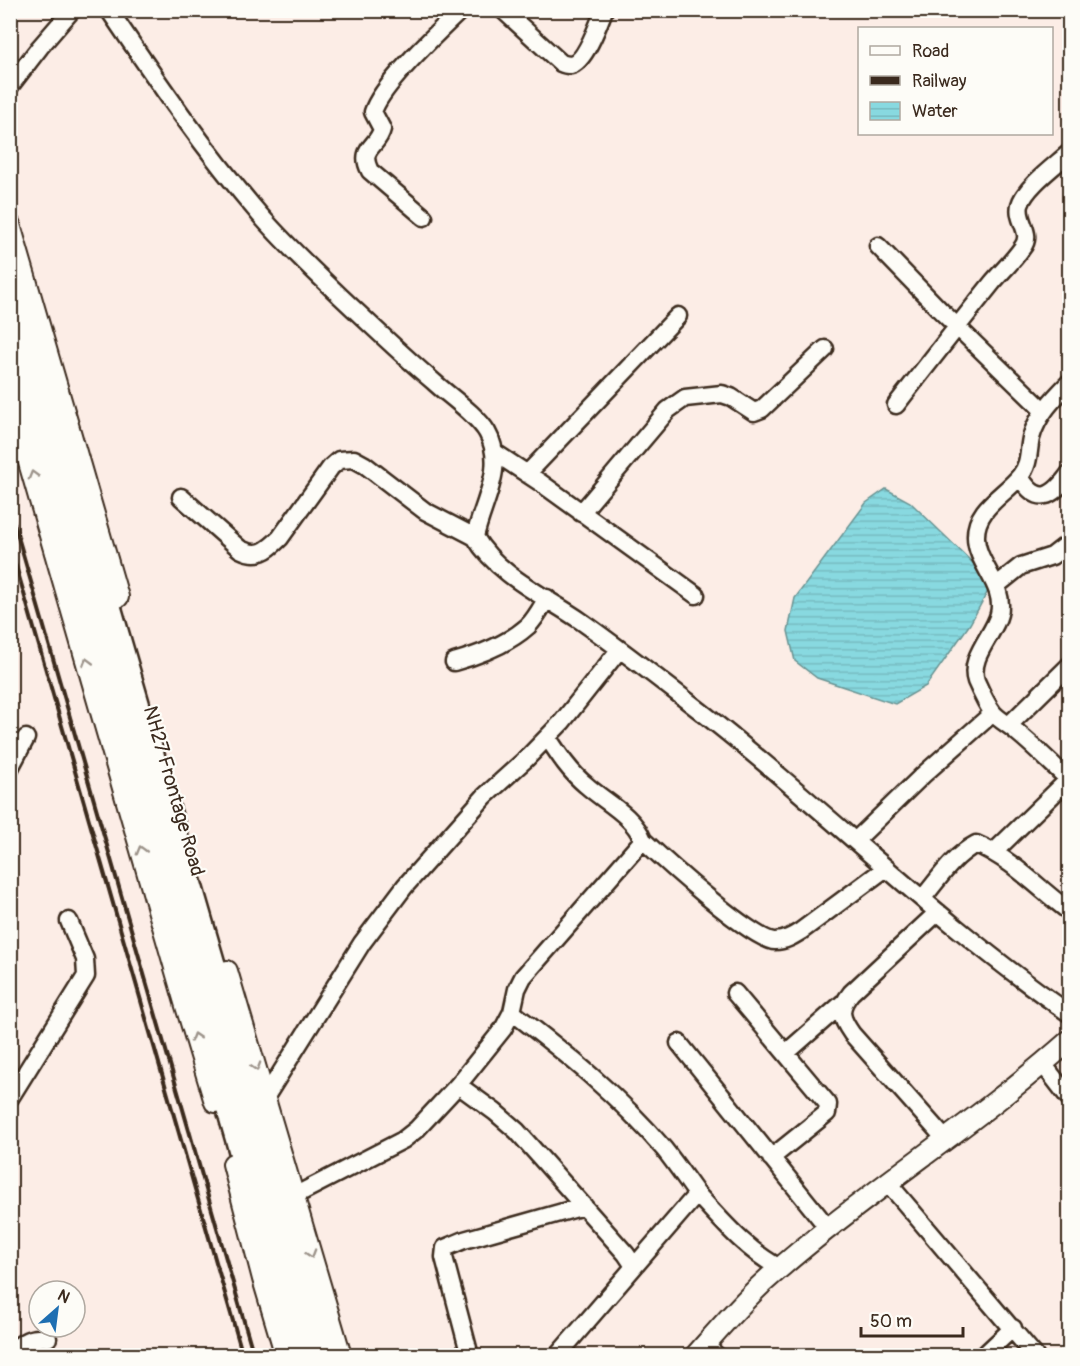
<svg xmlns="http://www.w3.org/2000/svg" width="1080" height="1366" font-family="Pangolin,sans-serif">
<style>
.water{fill:url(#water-rules);stroke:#699392;stroke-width:1.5}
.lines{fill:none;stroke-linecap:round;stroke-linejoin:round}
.minor-casing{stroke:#3b2a1e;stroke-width:21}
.tertiary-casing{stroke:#3b2a1e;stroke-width:24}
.trunk-casing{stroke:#3b2a1e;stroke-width:32}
.minor{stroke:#fdfcf7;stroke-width:16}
.tertiary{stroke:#fdfcf7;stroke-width:20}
.trunk{stroke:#fdfcf7;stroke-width:27}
.rail{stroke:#3b2a1e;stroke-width:4}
.oneway{stroke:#9c938a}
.labels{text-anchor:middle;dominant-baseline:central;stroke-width:4.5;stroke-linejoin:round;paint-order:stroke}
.street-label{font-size:20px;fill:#3b2a1e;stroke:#fdfcf7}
</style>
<defs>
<pattern id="water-rules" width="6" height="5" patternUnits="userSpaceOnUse" patternTransform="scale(1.5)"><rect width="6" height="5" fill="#88d9e0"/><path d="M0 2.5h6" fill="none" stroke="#76bac0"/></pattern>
</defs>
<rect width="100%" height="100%" fill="#fcede6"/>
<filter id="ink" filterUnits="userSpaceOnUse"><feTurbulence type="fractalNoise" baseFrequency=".0167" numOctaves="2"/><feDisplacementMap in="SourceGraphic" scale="12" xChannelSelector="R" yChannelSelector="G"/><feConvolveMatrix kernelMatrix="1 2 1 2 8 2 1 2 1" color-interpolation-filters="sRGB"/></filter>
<g filter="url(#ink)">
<path class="water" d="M886 489 910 502 975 565 988 591 970 624 926 686 895 704 817 678 795 661 788 631 795 598 866 503Z"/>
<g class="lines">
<g class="minor-casing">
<path id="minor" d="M109 10C157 81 205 151 260 215 285 244 313 270 340 296 371 325 402 355 434 382 449 396 476 414 487 432 507 467 482 503 475 537 498 576 545 596 581 621 618 647 654 675 690 703 820 803 935 921 1070 1014
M503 10 561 63C563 64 569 65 571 65 585 62 599 23 604 10
M10 86 40 47 72 10
M424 217 370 171C358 148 378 147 382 129L373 112C381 85 439 31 461 10
M878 246 940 310 1044 411
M896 405C928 364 960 323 992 283 1002 271 1013 261 1022 248 1034 233 1016 221 1020 205 1025 187 1056 165 1070 152
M494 452 541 483 696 595
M527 474 678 316
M1020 477C1038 506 1052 498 1070 473
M181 497 240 549C258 558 267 551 280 538L331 467 339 460 354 459 365 465 425 511 475 537
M581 513 668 410 685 398 722 394 731 397 754 412 762 409 825 349
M996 586 1021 566 1052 556 1070 542
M454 662C479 655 508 644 528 626 536 618 541 608 547 598
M1009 725 1070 665
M10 768 26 738
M1068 779C1052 764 1035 747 1018 733 1011 726 999 720 993 713 987 705 980 690 976 681 968 657 994 635 999 614 1006 585 976 564 976 537 975 508 1005 495 1020 476 1030 464 1028 451 1031 438 1037 415 1054 398 1070 382
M643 840C662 858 754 942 775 941 785 941 793 936 801 931L886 868
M855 841 923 775 993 713
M994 852 1070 778
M922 899C938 880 953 856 976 844 1012 859 1039 889 1070 912
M938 912 851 993C838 1009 840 1017 852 1034L946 1140
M735 993 828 1104 827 1113 771 1158
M512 1012C566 1053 620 1097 664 1149 676 1164 686 1179 697 1194
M679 1043 828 1228
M786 1053 843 1003
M1043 1064 1070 1099
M458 1085 495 1112 517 1131 626 1254 634 1266
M10 1098 86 976 85 959 69 921
M265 1098 362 943 405 886 485 796 527 758 562 722 619 650
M888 1183 1035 1356
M294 1196 403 1140 417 1129 458 1085 503 1029 512 1012 517 989 523 977 643 840C633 815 605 802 586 785 570 772 559 755 548 738
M705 1345 717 1356
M10 1354C23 1340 30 1337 48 1338
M470 1356 444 1257 445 1248 464 1240 584 1206
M557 1356 697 1194C723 1222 746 1250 780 1268
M983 1356 1013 1328"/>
</g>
<g class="tertiary-casing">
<path id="tertiary" d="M10 225 118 597
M10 397 186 1006 215 1102
M227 971 341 1356
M233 1164 263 1279 286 1356
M695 1356C717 1331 740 1304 764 1282 861 1195 972 1127 1070 1040"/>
</g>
<g class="trunk-casing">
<path id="trunk" d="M10 274 325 1356
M10 341 302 1356"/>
</g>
<use href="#minor" class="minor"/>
<use href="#tertiary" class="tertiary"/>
<use href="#trunk" class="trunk"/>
<path class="rail" d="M10 509 254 1356
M10 545 243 1356"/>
</g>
<defs><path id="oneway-chevron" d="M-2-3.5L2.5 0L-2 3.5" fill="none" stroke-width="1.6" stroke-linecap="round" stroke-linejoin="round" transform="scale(1.5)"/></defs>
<g class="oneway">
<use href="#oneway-chevron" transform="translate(33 475) rotate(-106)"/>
<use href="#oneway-chevron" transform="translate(87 662) rotate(-106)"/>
<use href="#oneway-chevron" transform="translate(141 850) rotate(-106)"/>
<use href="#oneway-chevron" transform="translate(195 1037) rotate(-107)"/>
<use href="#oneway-chevron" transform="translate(256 1067) rotate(73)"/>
<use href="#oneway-chevron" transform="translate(311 1254) rotate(73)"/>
</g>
</g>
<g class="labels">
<g class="street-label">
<text transform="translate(174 791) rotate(74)">NH27 Frontage Road</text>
</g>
</g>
<rect width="1080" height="1366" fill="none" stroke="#fdfcf7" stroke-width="36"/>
<rect x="18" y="18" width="1044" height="1330" fill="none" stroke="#3b2a1e" stroke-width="2" filter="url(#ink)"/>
<rect x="858" y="27" width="195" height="108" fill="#fdfcf7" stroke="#afa8a0" stroke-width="1.5"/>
<rect x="870" y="46" width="30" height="9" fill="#fdfcf7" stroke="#afa8a0" stroke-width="1.5"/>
<text x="912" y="57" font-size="18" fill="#3b2a1e">Road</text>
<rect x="870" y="76" width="30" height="9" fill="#3b2a1e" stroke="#afa8a0" stroke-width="1.5"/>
<text x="912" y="87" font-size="18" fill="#3b2a1e">Railway</text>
<rect x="870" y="102" width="30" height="18" fill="url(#water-rules)" stroke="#afa8a0" stroke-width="1.5"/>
<text x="912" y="117" font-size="18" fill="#3b2a1e">Water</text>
<g transform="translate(57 1309) rotate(28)"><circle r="28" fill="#fdfcf7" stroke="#afa8a0" stroke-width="1.5"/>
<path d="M0-4.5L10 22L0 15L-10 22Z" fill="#1f6fb2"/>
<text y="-9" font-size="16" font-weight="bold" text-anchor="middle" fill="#3b2a1e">N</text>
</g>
<path d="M861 1327v9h102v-9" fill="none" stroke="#3b2a1e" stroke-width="3"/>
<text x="870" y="1327" font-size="18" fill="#3b2a1e" stroke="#fdfcf7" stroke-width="4.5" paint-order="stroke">50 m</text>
</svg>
